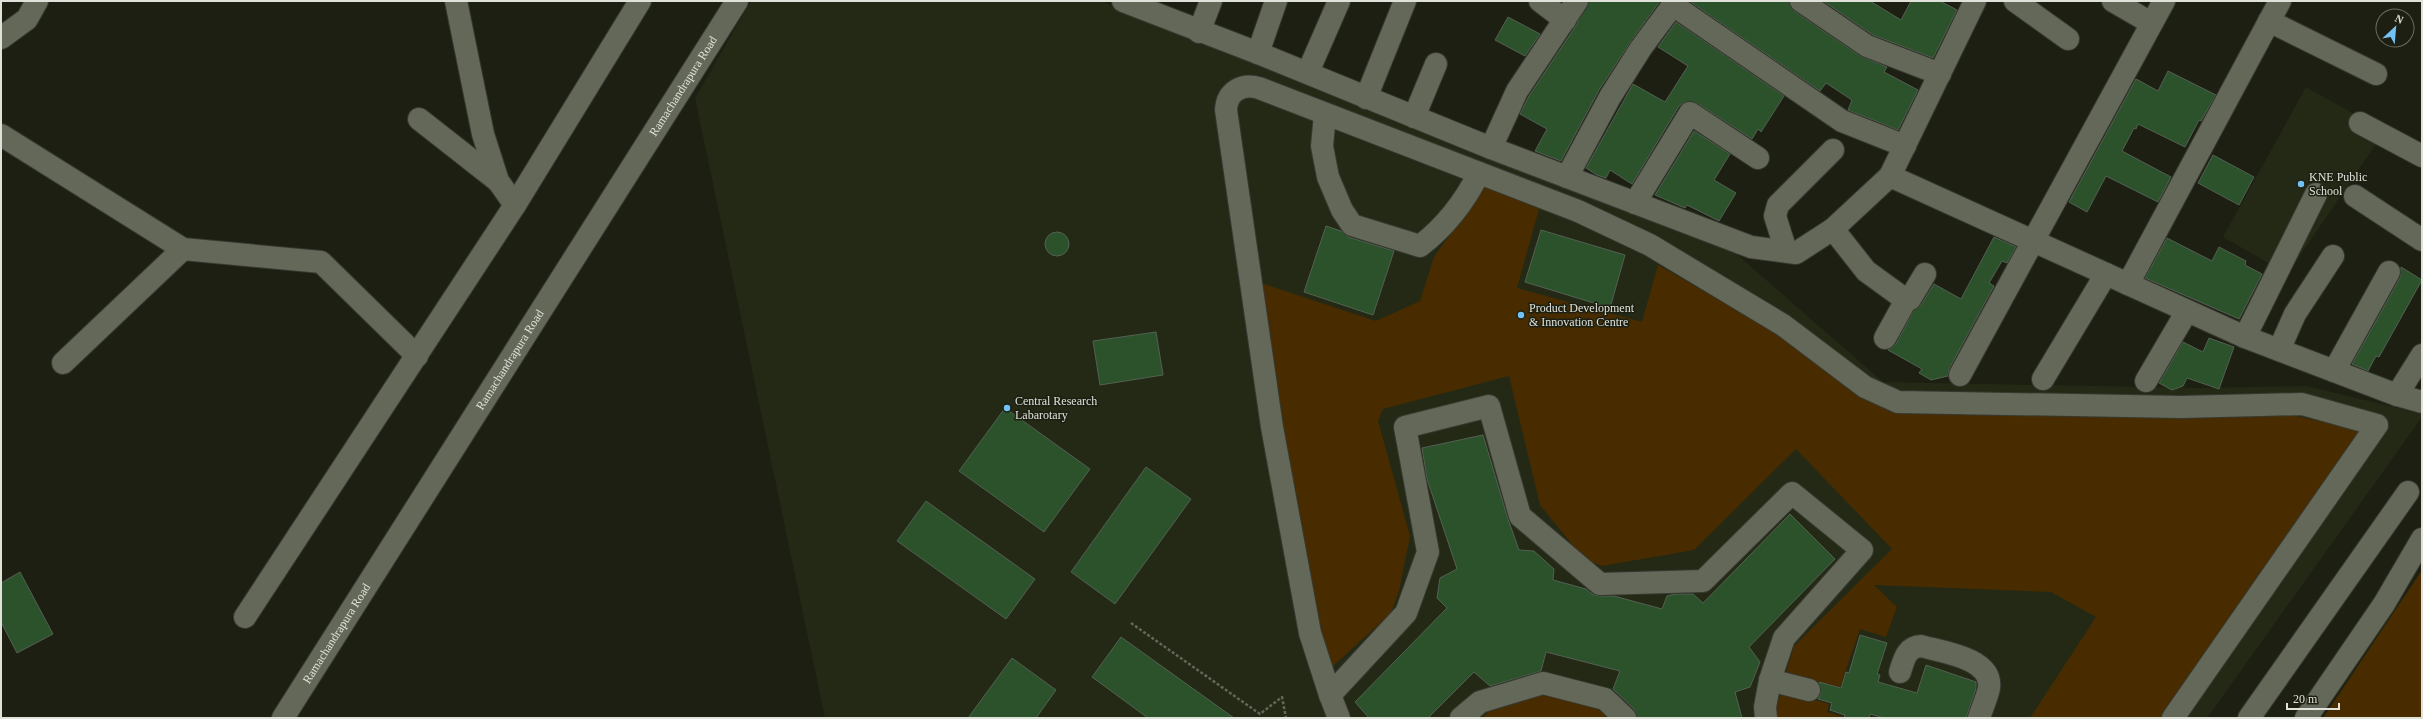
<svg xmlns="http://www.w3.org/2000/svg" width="2423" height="719" font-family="Georgia,serif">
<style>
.built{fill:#242915}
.green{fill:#482c00}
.building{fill:#2b522b;stroke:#546053}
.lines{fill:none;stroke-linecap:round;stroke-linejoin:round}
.minor-casing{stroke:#363931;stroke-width:24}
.path{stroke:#63665a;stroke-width:2.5;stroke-dasharray:3 2;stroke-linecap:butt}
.minor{stroke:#646858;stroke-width:22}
.poi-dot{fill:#71c1f5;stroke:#1c1f11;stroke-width:1.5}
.labels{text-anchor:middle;stroke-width:3;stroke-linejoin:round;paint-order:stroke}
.street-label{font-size:12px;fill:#dfe2d9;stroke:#1c1f11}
.poi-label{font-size:12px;fill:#dfe2d9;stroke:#1c1f11;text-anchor:start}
</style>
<rect width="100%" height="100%" fill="#1c1f11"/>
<g class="built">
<path d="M751,1H1100L1176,27L1731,249L1883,382L2198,388L2307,386L2422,414V417L2207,718H825L695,98Z"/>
<path d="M2306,87L2385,131L2280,285L2254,330L2237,323L2268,263L2223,237Z"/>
</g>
<g class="green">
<path d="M1484,187L1539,209L1517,288L1642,322L1658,265L1776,332L1859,397L1899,414L2292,415L2361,431L2165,718H2030L2096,617L2051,592L1874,585L1897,607L1886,637L1860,629L1840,687L1786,673L1794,646L1892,549L1796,449L1694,550L1602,566L1584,559L1540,505L1509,376L1383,409L1378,421L1410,536L1399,591L1391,613L1331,668L1316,634L1258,282L1376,321L1420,301L1434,257Z"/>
<path d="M2422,570V718H2323Z"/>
<path d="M1780,690L1829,704L1827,712L1841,716L1840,718H1775L1773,713Z"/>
<path d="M1536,693L1603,708L1613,718H1483L1495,704Z"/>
</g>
<g class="building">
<path d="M1589,1H1660L1631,41L1599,90L1561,161L1535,151L1547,129L1520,114L1529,96L1575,27Z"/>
<path d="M1689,1H1789L1794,11L1860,56L1887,67L1884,72L1918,90L1898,130L1848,110L1852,100L1826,83L1820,91Z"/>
<path d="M1823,1H1870L1901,20L1911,1H1940L1957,10L1933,58L1873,35Z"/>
<path d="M1508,17L1540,34L1525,56L1495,40Z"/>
<path d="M1676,22L1784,96L1761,132L1758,129L1752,139L1697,103L1685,102L1679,106L1632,184L1610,170L1606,178L1597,175L1586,168L1633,84L1665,102L1688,66L1658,47Z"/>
<path d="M2168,71L2216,95L2201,121L2199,120L2185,147L2138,124L2136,129L2134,128L2122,151L2171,177L2158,202L2106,176L2087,212L2069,202L2136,79L2158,91Z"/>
<path d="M1694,131L1730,154L1714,180L1736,193L1719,221L1687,205L1685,208L1655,195Z"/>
<path d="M2213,155L2254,177L2239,205L2198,183Z"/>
<path d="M1326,226L1341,231L1348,237L1394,251L1373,315L1304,292Z"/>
<path d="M1541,230L1625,255L1610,308L1525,282Z"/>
<circle cx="1057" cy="244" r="12"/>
<path d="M1994,237L2016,247L2007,263L2002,261L1989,283L1994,286L1949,369L1948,376L1931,380L1919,373L1922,369L1888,350L1896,344L1914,310L1921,305L1934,284L1961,299Z"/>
<path d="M2167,238L2212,261L2219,247L2246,261L2245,265L2262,274L2239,319L2145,278Z"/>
<path d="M2401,267L2422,280L2379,357L2376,356L2368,371L2352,364L2400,278Z"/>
<path d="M1156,332L1163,375L1100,385L1093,341Z"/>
<path d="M2209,338L2234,347L2219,389L2187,378L2183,386L2172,390L2159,383L2183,342L2203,352Z"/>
<path d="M1005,408L1090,469L1044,532L959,471Z"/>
<path d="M1483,435L1508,519L1519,550L1534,551L1554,569L1553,580L1586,589L1592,594L1600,596H1614L1662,609L1667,596L1675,594H1693L1703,603L1790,514L1835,559L1749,647L1760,662L1750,687L1735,692L1742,718H1637L1634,709L1613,689L1620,671L1546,652L1541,671L1490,686L1474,672L1428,718H1369L1355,702L1447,608L1437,598L1440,578L1457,569L1427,479L1422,448Z"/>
<path d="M1146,467L1191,499L1115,604L1071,572Z"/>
<path d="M926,501L1035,579L1006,619L897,541Z"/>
<path d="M20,572L53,634L17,653L1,622V583Z"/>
<path d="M1860,635L1887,643L1877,674L1880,675L1878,682L1917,693L1926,665L1976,682V689L1966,718H1884L1870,714L1869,718H1844L1845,715L1830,710L1832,703L1818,699L1821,693L1819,682L1841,688L1846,672L1849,673Z"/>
<path d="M1121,637L1234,718H1148L1092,677Z"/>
<path d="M1012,658L1056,690L1036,718H968Z"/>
</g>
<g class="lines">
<defs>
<g id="minor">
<path d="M456,1L483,134L498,181L515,205"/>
<path d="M1123,1L1258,53L1491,148L1751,247L1796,253L1833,229L1890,176L2245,337L2397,395L2422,402"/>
<path d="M1540,1L1565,20"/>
<path d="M1801,1L1867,46L1940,74"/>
<path d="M2015,1L2068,39"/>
<path d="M2113,1L2151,23"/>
<path d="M1673,5L1842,121L1905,146"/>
<path d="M2269,21L2376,74"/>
<path d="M1199,32L1211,1"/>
<path d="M1,38L27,19L37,1"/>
<path d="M1258,53L1276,1"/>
<path d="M1308,72L1339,1"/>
<path d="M1366,98L1405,1"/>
<path d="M1325,114L1322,146L1328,177L1342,210L1352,225L1420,246C1446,226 1464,203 1479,173"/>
<path d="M1414,117L1436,64"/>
<path d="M419,119L498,181"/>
<path d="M2360,123L2422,156"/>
<path d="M1,135L183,249L321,262L417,356"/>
<path d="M1491,148L1517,91L1577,1"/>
<path d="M1890,176L1975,1"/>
<path d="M1567,177L1610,97L1641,48L1676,1"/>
<path d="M2355,196L2422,240"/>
<path d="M1635,203L1690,113L1758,158"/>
<path d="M1833,229L1866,271L1906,300L1910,299L1925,274"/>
<path d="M1786,251L1775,216L1778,205L1833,150"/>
<path d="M2128,284L2280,1"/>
<path d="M2245,337L2316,194"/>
<path d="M1885,338L1906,300"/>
<path d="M2279,350L2295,314L2333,256"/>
<path d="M63,363L183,249"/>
<path d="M2334,371L2389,272"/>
<path d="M1960,375L2164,1"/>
<path d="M2043,379L2106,274"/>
<path d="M2146,381L2187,311"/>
<path d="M2397,395L2422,355"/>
<path d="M245,617L515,205L640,1"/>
<path d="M1900,672C1904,660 1906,647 1921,646C1942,652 1993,658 1989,688C1987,698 1982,708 1979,718"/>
<path d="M1770,680L1809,690"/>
<path d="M1330,695L1310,633L1272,427L1226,110C1227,92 1241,83 1259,88L1578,211L1650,245L1783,325L1865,387L1898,402L2181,407L2302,404L2377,425L2173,718"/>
<path id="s1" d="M283,718L737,1"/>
<path d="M1339,718L1330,695L1406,613L1428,552L1405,427L1489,406L1520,516L1600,584L1703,581L1792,493L1862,550L1784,638L1770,680L1765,707L1766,718"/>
<path d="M1461,718L1480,702L1543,683L1605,699L1625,718"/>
<path d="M2249,718L2408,492"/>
<path d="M2306,718L2384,604L2422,539"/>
</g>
</defs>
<use href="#minor" class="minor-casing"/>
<path class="path" d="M1131,623L1260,714L1282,697L1286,718"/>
<use href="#minor" class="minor"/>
</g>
<g class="poi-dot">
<circle cx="2301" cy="184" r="4"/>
<circle cx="1521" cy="315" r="4"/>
<circle cx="1007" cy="408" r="4"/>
</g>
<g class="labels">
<g class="street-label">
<text dy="4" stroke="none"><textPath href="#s1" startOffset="748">Ramachandrapura Road</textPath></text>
<text dy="4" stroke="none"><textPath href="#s1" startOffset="424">Ramachandrapura Road</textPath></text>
<text dy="4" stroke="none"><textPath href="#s1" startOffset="100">Ramachandrapura Road</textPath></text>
</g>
<g class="poi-label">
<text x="2309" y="181">KNE Public<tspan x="2309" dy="14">School</tspan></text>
<text x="1529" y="312">Product Development<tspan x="1529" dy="14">&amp; Innovation Centre</tspan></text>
<text x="1015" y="405">Central Research<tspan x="1015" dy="14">Labarotary</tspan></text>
</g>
</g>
<rect width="2423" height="719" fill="none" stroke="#dfe2d9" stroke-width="4"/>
<g transform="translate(2395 28) rotate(26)"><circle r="19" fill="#1c1f11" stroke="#6a6d61"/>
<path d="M0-3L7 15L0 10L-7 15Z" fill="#71c1f5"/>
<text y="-6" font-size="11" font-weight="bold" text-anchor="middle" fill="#dfe2d9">N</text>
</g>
<path d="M2287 703v6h52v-6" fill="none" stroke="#dfe2d9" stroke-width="2"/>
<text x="2293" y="703" font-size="12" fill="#dfe2d9" stroke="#1c1f11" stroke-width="3" paint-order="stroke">20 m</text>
</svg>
